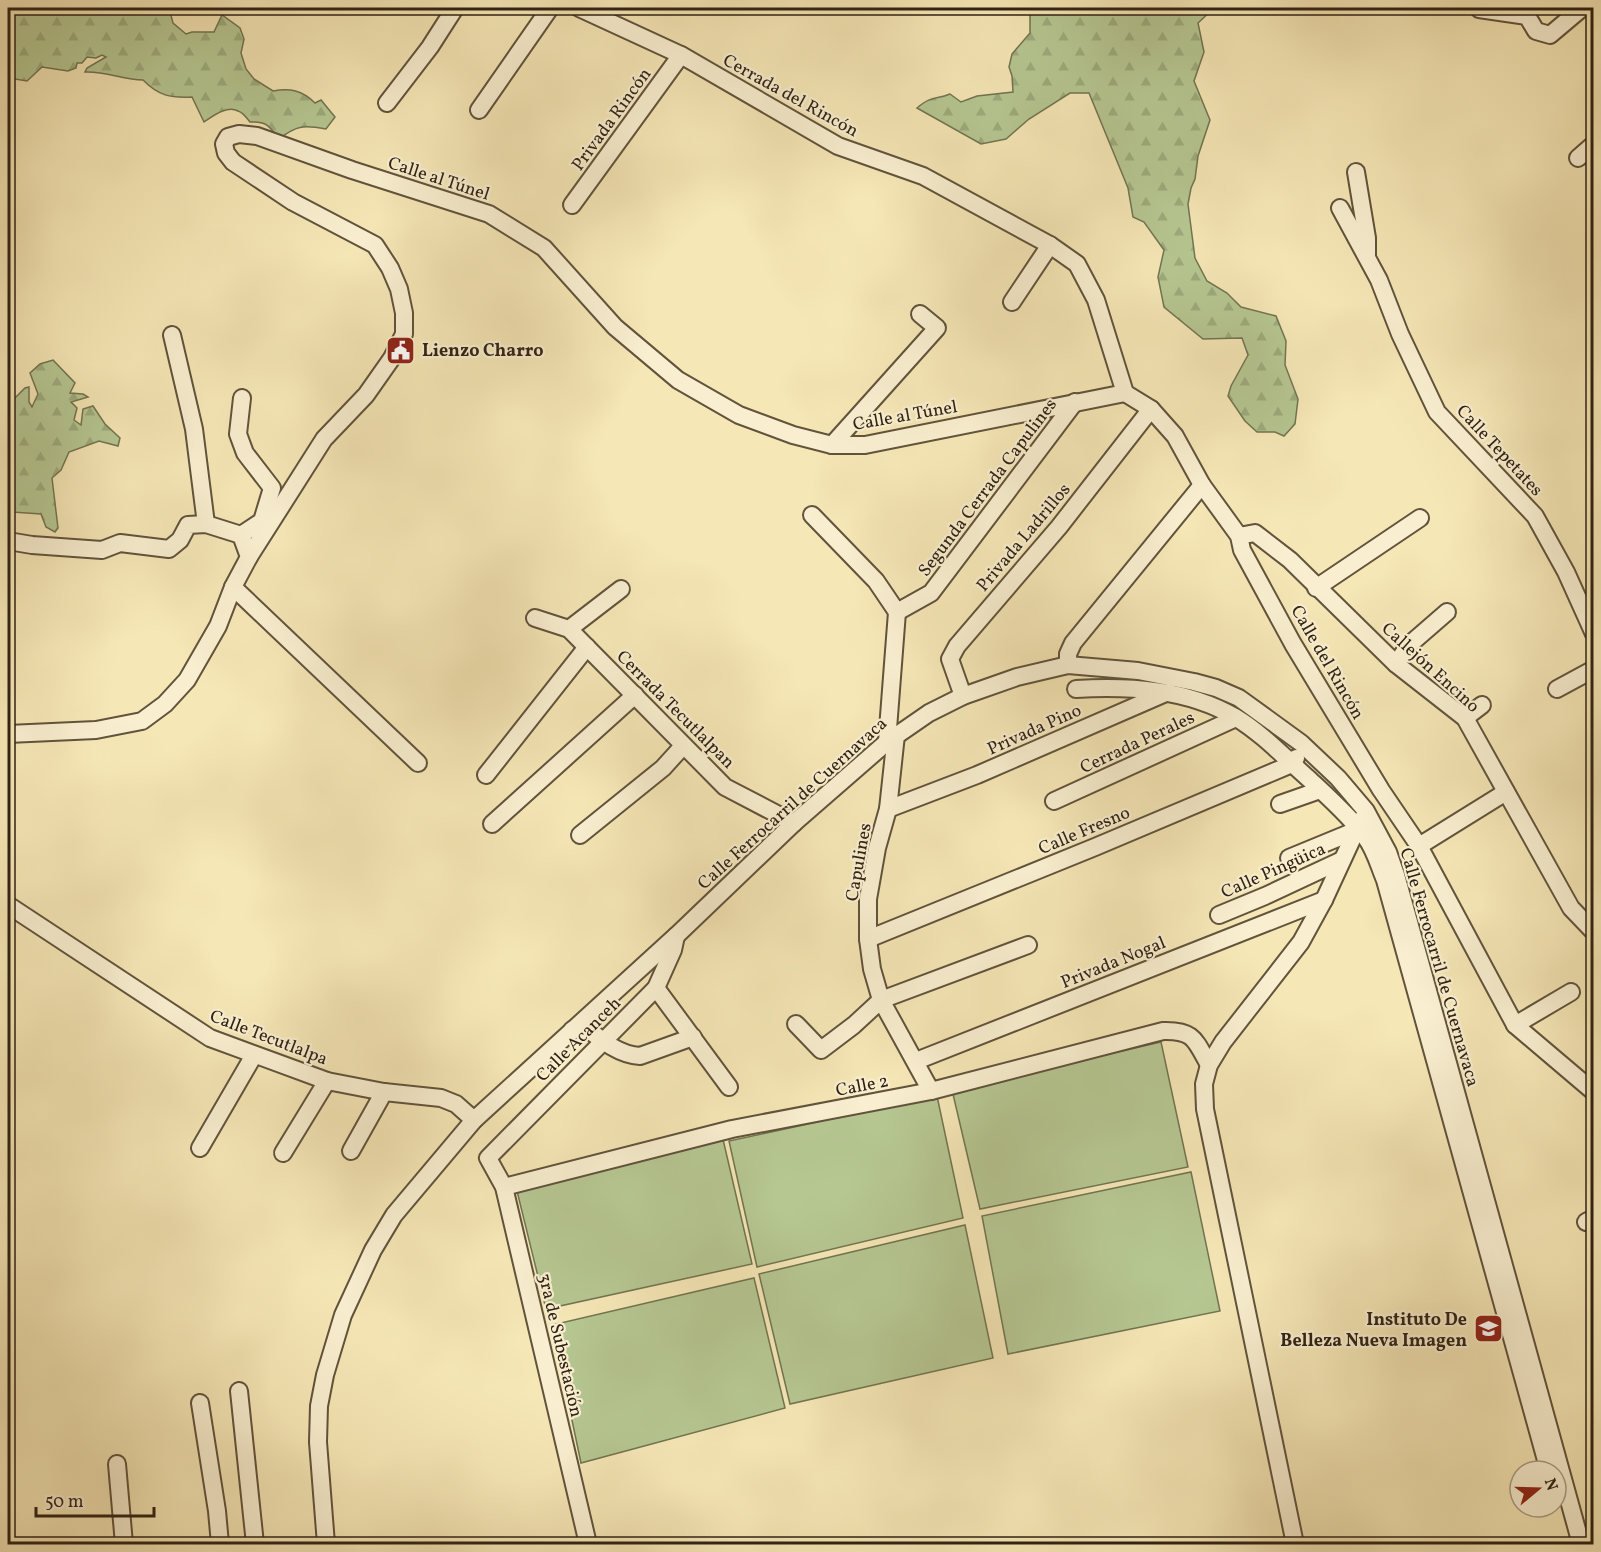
<svg xmlns="http://www.w3.org/2000/svg" width="1601" height="1552" font-family="Vollkorn,serif">
<style>
.green{fill:#b6c792;stroke:#727452;stroke-width:1.5}
.forest{fill:url(#forest-firs);stroke:#727452;stroke-width:1.5}
.lines{fill:none;stroke-linecap:round;stroke-linejoin:round}
.minor-casing{stroke:#61533c;stroke-width:20}
.minor{stroke:#f9efd0;stroke-width:16}
.labels{text-anchor:middle;stroke-width:4.5;stroke-linejoin:round;paint-order:stroke}
.street-label{font-size:18px;fill:#2f2213;stroke:#f9efd0}
.poi-label{font-size:18px;font-weight:bold;fill:#2f2213;stroke:#f9efd0;text-anchor:start}
</style>
<defs>
<pattern id="forest-firs" width="22" height="20" patternUnits="userSpaceOnUse" patternTransform="scale(1.5)"><rect width="22" height="20" fill="#b6c792"/><path d="M5 1l3.5 6h-7zM16 11l3.5 6h-7z" fill="#9dab7d"/></pattern>
</defs>
<rect width="100%" height="100%" fill="#f6e7b6"/>
<filter id="stains"><feTurbulence type="fractalNoise" baseFrequency=".00333" numOctaves="4"/><feColorMatrix values="0 0 0 0 .2 0 0 0 0 .09 0 0 0 0 .02 0 0 0 .5 -.17"/></filter>
<radialGradient id="worn" r=".72"><stop offset=".6" stop-color="#630" stop-opacity="0"/><stop offset="1" stop-color="#630" stop-opacity=".3"/></radialGradient>
<g class="green">
<path d="M1161,1042L1188,1167L980,1209L952,1090Z"/>
<path d="M937,1096L963,1218L757,1267L729,1141Z"/>
<path d="M722,1135L752,1264L546,1309L516,1187Z"/>
<path d="M1191,1172L1220,1311L1008,1354L982,1216Z"/>
<path d="M965,1225L993,1358L790,1404L759,1274Z"/>
<path d="M754,1278L785,1408L581,1463L552,1325Z"/>
</g>
<g class="forest">
<path d="M8,8H169L173,23L186,34L192,32H214L222,15L240,28L244,39L241,53L246,69L254,79L273,91C290,88 302,90 315,103L321,100L335,117L326,129C304,125 297,125 279,139C269,126 267,121 250,122C247,118 242,112 238,111C227,105 213,116 204,122L192,97C170,98 159,96 143,80C123,80 106,71 85,72L87,68L106,57L102,55L96,58L87,57L82,63H77L76,68L68,71L42,67L27,81L9,78L8,77Z"/>
<path d="M1030,8H1214L1198,23L1204,52L1194,81L1210,120L1198,156L1195,179L1191,188L1188,204L1195,258L1207,281L1227,293L1241,307L1276,316L1286,341L1285,365L1298,399L1295,424L1284,436L1275,432H1257L1245,421L1228,396L1231,386L1248,355L1242,338L1203,339L1164,307L1158,277L1164,250L1144,222L1133,217L1128,188L1089,93H1070L1029,119L1006,139L981,144L917,108C932,95 936,100 950,94L961,102L977,96L1013,92L1012,76L1009,67L1012,54L1030,33Z"/>
<path d="M53,360L75,383L70,393L83,394L88,397L71,402L77,408L74,420L81,425L83,409L93,406L105,424L120,438L118,446L99,441L69,452L61,470L52,478L58,528L55,532L46,527L41,514L12,512L8,520V397L14,399L25,388L29,387V402L32,407L38,394L30,373L40,364Z"/>
</g>
<g class="lines">
<defs>
<g id="minor">
<path d="M579,8L681,55L838,146L923,176L1050,245L1077,264L1096,300L1125,393L1151,409L1175,436L1202,485L1239,536L1242,550L1293,644L1381,790L1419,846L1515,1025L1594,1092"/>
<path d="M1479,9L1527,16L1536,31L1550,35L1582,8"/>
<path d="M387,103L430,47L455,8"/>
<path d="M479,110L550,8"/>
<path d="M1578,158L1594,144"/>
<path d="M1356,172L1367,238V254"/>
<path d="M572,205L681,55"/>
<path d="M1340,208L1379,280L1400,334L1437,412L1535,516L1566,572L1594,634"/>
<path d="M1012,302L1050,245"/>
<path d="M172,335L194,429L206,524"/>
<path d="M832,445L937,328L920,314"/>
<path d="M812,515L876,581L897,612L887,742"/>
<path d="M241,535L262,521L272,488L245,453L238,434L242,398"/>
<path d="M1239,536L1255,533L1290,560L1396,664L1465,718L1571,908L1594,932"/>
<path d="M8,541L32,545L102,550L120,543L169,549L180,540L188,525L206,524L241,535"/>
<path d="M249,557L324,439L366,395L392,358L404,334V313L399,289L390,268L375,245L293,202L233,162L226,153L224,144L228,137L239,134L257,136L352,170L489,214L544,248L615,327L678,380L739,415L793,435L832,445H865L1125,393"/>
<path d="M233,587L418,763"/>
<path d="M1316,588L1420,518"/>
<path d="M897,612L931,593L1075,402"/>
<path d="M535,618L569,629L725,787L794,823"/>
<path d="M569,629L621,589"/>
<path d="M1396,664L1409,645L1447,612"/>
<path d="M1068,665V654L1073,643L1202,485"/>
<path d="M1076,689C1130,686 1187,689 1235,717C1263,734 1285,758 1309,779C1326,795 1353,819 1366,838C1375,850 1379,866 1385,880L1549,1471"/>
<path d="M1557,689L1594,669"/>
<path d="M963,696L950,659L957,646L1059,527L1151,409"/>
<path d="M1465,718L1482,705"/>
<path d="M8,734L96,730L142,721L165,704L187,680L218,626L233,587L249,557L241,535"/>
<path d="M896,735L888,809L877,848L868,899V939L872,969L881,1000L931,1091"/>
<path d="M486,775L587,647"/>
<path d="M1054,801L1236,718"/>
<path d="M1280,804L1320,790"/>
<path d="M888,809L977,775L1168,692"/>
<path d="M492,824L635,695"/>
<path d="M580,835L663,768L683,746"/>
<path d="M1419,846L1506,792"/>
<path d="M1289,858L1357,830"/>
<path d="M8,905L210,1038L327,1081L384,1092L441,1098L456,1104L474,1120"/>
<path d="M1219,915L1265,896L1342,860"/>
<path d="M868,939L1095,847L1292,764L1296,758"/>
<path d="M656,988L729,1087"/>
<path d="M796,1024L821,1050L854,1025L881,1000L1028,945"/>
<path d="M1515,1025L1571,992"/>
<path d="M572,1030L588,1029C602,1041 620,1055 640,1056L693,1037"/>
<path d="M916,1061L1324,900"/>
<path d="M200,1148L254,1055"/>
<path d="M351,1151L384,1092"/>
<path d="M283,1153L327,1081"/>
<path d="M504,1187L732,1129L931,1091L1163,1031C1194,1030 1195,1040 1209,1065"/>
<path d="M1586,1222L1594,1218"/>
<path d="M239,1391L255,1544"/>
<path d="M200,1403L217,1511L220,1544"/>
<path d="M117,1464L124,1544"/>
<path d="M326,1544L318,1442L319,1406L325,1375L343,1315L373,1250L394,1215L474,1120L677,935L794,823L887,742L929,713L963,696L1017,677L1068,665L1138,671L1194,682L1216,688L1239,698L1301,743L1338,778L1366,811L1388,852L1396,875L1581,1544"/>
<path d="M588,1544L504,1187L488,1158L656,988L673,950L676,936"/>
<path d="M1295,1544L1205,1109L1204,1084L1209,1065L1223,1042L1301,942L1324,900L1361,820"/>
</g>
</defs>
<use href="#minor" class="minor-casing"/>
<use href="#minor" class="minor"/>
</g>
<defs>
<symbol id="civic-square" viewBox="-11 -11 22 22"><rect x="-9" y="-9" width="18" height="18" rx="4" fill="#8f2418" stroke="#f9efd0"/><path d="M-.6-6.5H3V-4.5H.6V-3L4-1V1h2V6H-6V1h2V-1L-.6-3ZM-1.2 2.5V6h2.4V2.5Z" fill="#fff"/></symbol>
<symbol id="university-square" viewBox="-11 -11 22 22"><rect x="-9" y="-9" width="18" height="18" rx="4" fill="#8f2418" stroke="#f9efd0"/><path d="M0-5L7-2L0 1L-7-2ZM-4 1L0 2.5L4 1V4Q0 6-4 4Z" fill="#fff"/></symbol>
</defs>
<g fill-rule="evenodd">
<use href="#civic-square" x="384" y="334" width="33" height="33"/>
<use href="#university-square" x="1472" y="1312" width="33" height="33"/>
</g>
<g class="labels">
<g class="street-label">
<text transform="translate(791 95) rotate(29)" y="6">Cerrada del Rincón</text>
<text transform="translate(611 119) rotate(-54)" y="6">Privada Rincón</text>
<text transform="translate(439 178) rotate(18)" y="6">Calle al Túnel</text>
<text transform="translate(905 415) rotate(-10)" y="6">Calle al Túnel</text>
<text transform="translate(1500 450) rotate(47)" y="6">Calle Tepetates</text>
<text transform="translate(987 487) rotate(-53)" y="6">Segunda Cerrada Capulines</text>
<text transform="translate(1023 537) rotate(-50)" y="6">Privada Ladrillos</text>
<text transform="translate(1328 662) rotate(60)" y="6">Calle del Rincón</text>
<text transform="translate(1431 667) rotate(42)" y="6">Callejón Encino</text>
<text transform="translate(676 709) rotate(45)" y="6">Cerrada Tecutlalpan</text>
<text transform="translate(1034 729) rotate(-24)" y="6">Privada Pino</text>
<text transform="translate(1137 742) rotate(-25)" y="6">Cerrada Perales</text>
<text transform="translate(792 803) rotate(-42)" y="6">Calle Ferrocarril de Cuernavaca</text>
<text transform="translate(1084 830) rotate(-23)" y="6">Calle Fresno</text>
<text transform="translate(858 862) rotate(-80)" y="6">Capulines</text>
<text transform="translate(1273 870) rotate(-24)" y="6">Calle Pingüica</text>
<text transform="translate(1113 962) rotate(-22)" y="6">Privada Nogal</text>
<text transform="translate(1440 967) rotate(74)" y="6">Calle Ferrocarril de Cuernavaca</text>
<text transform="translate(269 1037) rotate(21)" y="6">Calle Tecutlalpa</text>
<text transform="translate(578 1039) rotate(-45)" y="6">Calle Acanceh</text>
<text transform="translate(862 1085) rotate(-11)" y="6">Calle 2</text>
<text transform="translate(561 1345) rotate(77)" y="6">3ra de Subestación</text>
</g>
<g class="poi-label">
<text x="422" y="356">Lienzo Charro</text>
<text x="1467" y="1325" text-anchor="end">Instituto De<tspan x="1467" dy="21">Belleza Nueva Imagen</tspan></text>
</g>
</g>
<rect width="1601" height="1552" fill="none" stroke="#f6e7b6" stroke-width="30"/>
<rect x="9" y="9" width="1583" height="1534" fill="none" stroke="#2f2213" stroke-width="3"/>
<rect x="15" y="15" width="1571" height="1522" fill="none" stroke="#2f2213" stroke-width="1.5"/>
<g transform="translate(1538 1489) rotate(71)"><circle r="28" fill="#f9efd0" stroke="#a89d84" stroke-width="1.5"/>
<path d="M0-4.5L10 22L0 15L-10 22Z" fill="#8f2418"/>
<text y="-9" font-size="16" font-weight="bold" text-anchor="middle" fill="#2f2213">N</text>
</g>
<path d="M36 1507v9h118v-9" fill="none" stroke="#2f2213" stroke-width="3"/>
<text x="45" y="1507" font-size="18" fill="#2f2213" stroke="#f9efd0" stroke-width="4.5" paint-order="stroke">50 m</text>
<rect width="100%" height="100%" filter="url(#stains)"/>
<rect width="100%" height="100%" fill="url(#worn)"/>
</svg>
